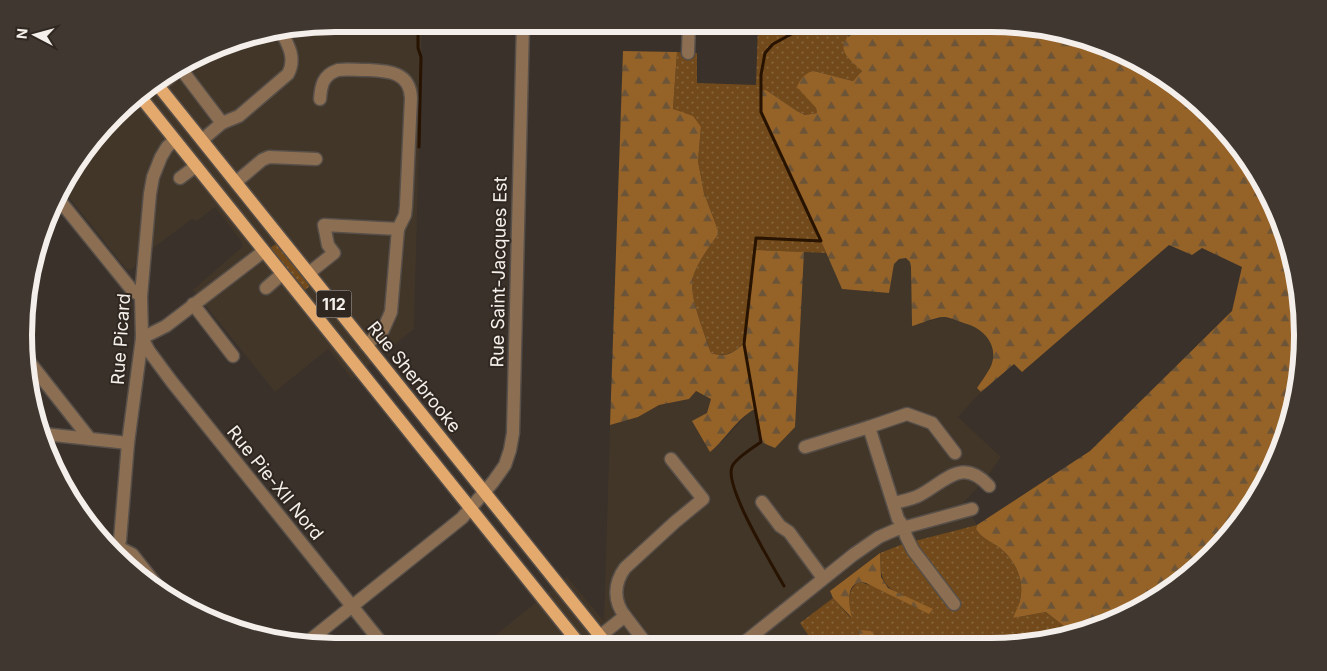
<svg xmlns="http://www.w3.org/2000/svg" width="1327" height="671" font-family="Inter,sans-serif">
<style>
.built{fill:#423629}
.grass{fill:url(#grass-dots)}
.forest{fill:url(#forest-firs)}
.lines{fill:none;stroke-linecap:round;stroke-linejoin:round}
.stream{stroke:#271300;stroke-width:3}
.minor-casing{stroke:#574f49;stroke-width:15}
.major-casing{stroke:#574f49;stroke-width:15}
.minor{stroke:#8c6f52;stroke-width:12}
.major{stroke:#e4a96c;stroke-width:12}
.labels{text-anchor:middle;stroke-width:4;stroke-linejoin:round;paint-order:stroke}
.shield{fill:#2f2720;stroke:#b9b3ad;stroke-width:1}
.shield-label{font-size:16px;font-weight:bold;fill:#f4efea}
.street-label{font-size:18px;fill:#f4efea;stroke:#2f2720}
.rim{fill:none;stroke:#f4efea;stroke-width:6}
</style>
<defs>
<pattern id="grass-dots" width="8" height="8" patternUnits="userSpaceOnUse" patternTransform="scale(1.25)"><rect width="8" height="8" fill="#71491a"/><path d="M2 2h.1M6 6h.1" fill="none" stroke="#86643b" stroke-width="1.8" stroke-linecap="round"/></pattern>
<pattern id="forest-firs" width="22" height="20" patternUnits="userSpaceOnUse" patternTransform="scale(1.25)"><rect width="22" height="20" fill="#956227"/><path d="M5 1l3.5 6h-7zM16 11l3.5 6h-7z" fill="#6b5438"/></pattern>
</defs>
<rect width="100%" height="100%" fill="#39312a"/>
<g class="built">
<path d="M336,24H422L414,329L352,379L328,349L275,392L193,290L242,247L241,241L215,207L197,221L192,219L136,261L135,267L130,270L126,269L64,191L76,163L145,88L235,40Z"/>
<path d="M804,252L826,253L842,289L889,293L894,264L899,259L906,258L910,262L911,267L912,326L944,317L976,327L986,334L990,340L993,349V361L990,368L977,388L981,392L958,417L1001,457L984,481L964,502L977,525L903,544L880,553L830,591L833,598L801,623L815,645L482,646L567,577L604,621L610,425L638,417L659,405L689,399L695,391L711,399L707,413L721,443L748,413L756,409L761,442L775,448L794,427Z"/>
</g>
<g class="grass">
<path d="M758,24H878L849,35L845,52L862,71L853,81L814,71L798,87L816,108L817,113L805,115L797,111L766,90L826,253L755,250L744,344C732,352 727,358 711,353C705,333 688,297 693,277C698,261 710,246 719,233L704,193L698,161L701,127L673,109L677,52L697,53V83L756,85Z"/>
<path d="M276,244L310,286L305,290L270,248Z"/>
<path d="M977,525L976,529C981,538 992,542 1000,548C1015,560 1025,580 1020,600C1019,606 1016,612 1013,618L1046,612L1074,634L1032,645H934L928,638L878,639L859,631L860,645H815L800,623L833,598L851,618C849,605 846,589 859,582L896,592C879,583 881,570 880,553L903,544Z"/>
</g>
<g class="forest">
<path d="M878,24H1012L1129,56L1226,130L1287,235L1303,356L1271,473L1239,526L1181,583L1111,624L1074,634L1046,612L1013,618C1015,612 1019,606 1020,600C1025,580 1015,560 1000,548C992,542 981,538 976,529L977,525L1090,451L1232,311L1242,267L1202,248L1192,255L1169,245L1022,372L1014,364L981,392L977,388C981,382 986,375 990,368C1000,348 986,330 967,324C960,322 952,318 945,317C937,316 920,324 912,326L911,267L910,262L906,258L899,259L894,264L889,293L842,289L821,241L761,112V91L766,90L797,111L805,115L817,113L816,108L797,87C800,79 806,72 814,71L853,81L862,71C857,66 848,59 845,53C836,34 867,29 878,24Z"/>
<path d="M623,51L677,52L673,109L693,116L701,127L698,161L704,193L719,233C710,246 698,261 693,277C688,295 705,334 711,353C727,358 732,353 744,344L755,250L804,252L795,427L775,448L761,442L755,409C737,418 726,439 710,452L692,421L707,413L711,399L696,391L689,399L659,405L638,417L610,425Z"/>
<path d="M880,553L881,577L888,588L933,609L929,614L866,583C844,579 849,605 852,618L833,598L830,591Z"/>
<path d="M859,630L871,631L878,639L928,638L934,645H860Z"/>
</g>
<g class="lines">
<g class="stream">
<path d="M418,24V48L421,57L419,147"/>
<path d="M784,586C773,566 724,487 732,467C734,459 754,447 761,442L744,344L756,238L821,241L761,112V75L765,53L773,44L810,24"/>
</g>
<defs>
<g id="minor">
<path d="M688,53L689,24"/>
<path d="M181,69L222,123L202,140"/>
<path d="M159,86L176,72"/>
<path d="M320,99C321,85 323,75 338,70C347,69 357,70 366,70C387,71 410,71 411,98L406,206L405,215L398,229"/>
<path d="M222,123L239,116L288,74C296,59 289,46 282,33"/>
<path d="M180,178L196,166"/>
<path d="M236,182L262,160L269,157L316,159"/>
<path d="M60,201L132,290L141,296"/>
<path d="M309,273L334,253L328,245L324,225L398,229L391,312L383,330L366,345"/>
<path d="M266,288L282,274"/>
<path d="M193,304L233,356"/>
<path d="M142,338L149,351L172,382L384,646"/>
<path d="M142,338L166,326L264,251"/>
<path d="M27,359L90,439"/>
<path d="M869,427L907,414L932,423L955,453"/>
<path d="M44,434L128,443"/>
<path d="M805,447L869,427L898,519L904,527L906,536L913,550L954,604"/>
<path d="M762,502L780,526L789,532L823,578"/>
<path d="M894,503C902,501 913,499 920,495C946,481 962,457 989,486"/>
<path d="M118,547L132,554L158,587"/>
<path d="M113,553L118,547L120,540L128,443L142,338L141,296L150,194L153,177L161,157L167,147L175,140"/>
<path d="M625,616C613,601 614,583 625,568L675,522L703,499L671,459"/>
<path d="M600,636L625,616L648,646"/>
<path d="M305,644L462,518L493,482L505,465L510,450L513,433L523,24"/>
<path d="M741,645L853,555L879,537L895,530L972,509"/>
</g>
<g id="major">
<path d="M156,83L608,646"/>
<path d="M139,95L581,646"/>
</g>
</defs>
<use href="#minor" class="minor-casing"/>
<use href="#major" class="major-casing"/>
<use href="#minor" class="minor"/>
<use href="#major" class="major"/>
</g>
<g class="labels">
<rect class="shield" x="316.5" y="290.5" width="35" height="27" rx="4"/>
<g class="shield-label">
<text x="334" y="310">112</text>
</g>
<g class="street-label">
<text transform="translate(499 272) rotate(-89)" y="6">Rue Saint-Jacques Est</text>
<text transform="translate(121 339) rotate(-86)" y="6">Rue Picard</text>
<text transform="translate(414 377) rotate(51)" y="6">Rue Sherbrooke</text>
<text transform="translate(275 483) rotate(51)" y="6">Rue Pie-XII Nord</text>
</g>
</g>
<path d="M0 0H1327V671H0ZM335 32H991A303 303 0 0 1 1294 335V335A303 303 0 0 1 991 638H335A303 303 0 0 1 32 335V335A303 303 0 0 1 335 32Z" fill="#3f3730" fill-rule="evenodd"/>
<path class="rim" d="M335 32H991A303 303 0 0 1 1294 335V335A303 303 0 0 1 991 638H335A303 303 0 0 1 32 335V335A303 303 0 0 1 335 32Z"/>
<g transform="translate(35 35) rotate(276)" stroke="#2f2720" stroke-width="4" paint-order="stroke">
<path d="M0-4L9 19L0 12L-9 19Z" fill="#f4efea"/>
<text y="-8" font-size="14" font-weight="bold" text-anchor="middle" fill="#f4efea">N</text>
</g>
</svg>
